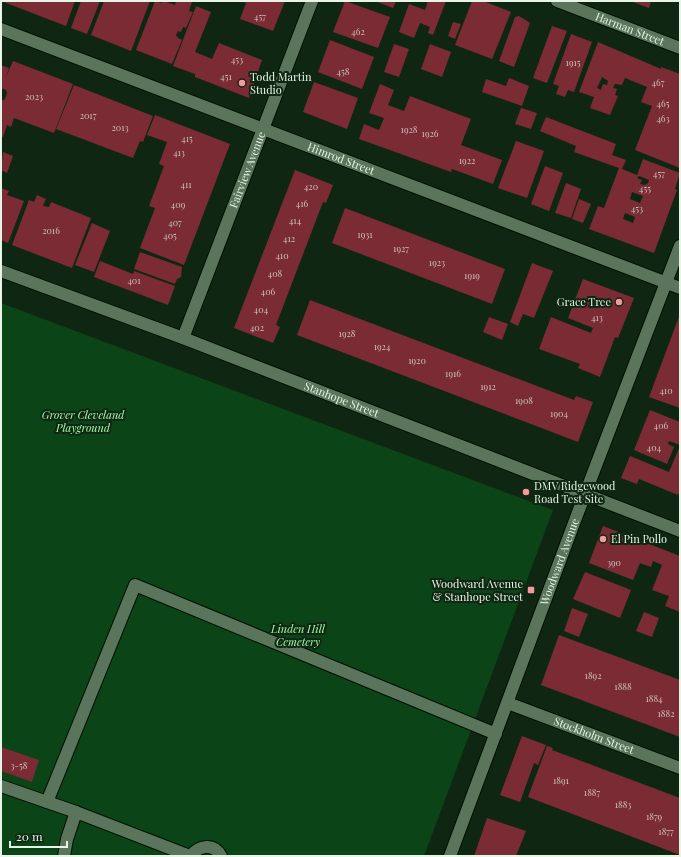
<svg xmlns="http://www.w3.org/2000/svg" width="681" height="857" font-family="'Playfair Display',serif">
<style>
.green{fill:#0b4417}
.building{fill:#7a2b34;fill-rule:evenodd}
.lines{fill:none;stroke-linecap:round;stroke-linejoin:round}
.minor-casing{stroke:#001001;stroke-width:14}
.minor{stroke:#5a755c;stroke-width:12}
.poi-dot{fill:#f49a9f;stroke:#0f2712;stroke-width:1.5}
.labels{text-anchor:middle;stroke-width:4;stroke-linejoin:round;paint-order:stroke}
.number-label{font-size:9px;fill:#cbc2ba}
.street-label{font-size:11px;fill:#e6f5e6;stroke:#0f2712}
.poi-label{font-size:11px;fill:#e6f5e6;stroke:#0f2712;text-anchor:start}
.park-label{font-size:11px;font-style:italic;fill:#a2fcaa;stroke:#0f2712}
</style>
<rect width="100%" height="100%" fill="#0f2712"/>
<path class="green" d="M1,303L553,510L424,856H1Z"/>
<g class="building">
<path d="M1,1H75L66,26Z"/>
<path d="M81,1H100L87,34L71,28Z"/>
<path d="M104,1H150L131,51L91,35Z"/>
<path d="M155,1L162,3L164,1L175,5L176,1L192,2L189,11L193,12L186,28L183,27L181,32L178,31L176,35L178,38L182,40L172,64L136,50Z"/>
<path d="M241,1H285L273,31L240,19L246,3Z"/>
<path d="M345,1L390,17L378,48L333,32Z"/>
<path d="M375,1H396L393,8Z"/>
<path d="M428,1H446L433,35L428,33L430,27L420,23L414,38L399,32L409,4L425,10Z"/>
<path d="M472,1H483L511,12L492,59L455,45Z"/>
<path d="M630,1H651L649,8Z"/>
<path d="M196,6L211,12L195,52L212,59L219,43L262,60L249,98L195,77V74L173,66Z"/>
<path d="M519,16L530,23L514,67L499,61L515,17Z"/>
<path d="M453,22L461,24L455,39L448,36Z"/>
<path d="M552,26L567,31L547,83L533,78Z"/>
<path d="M571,34L592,42L574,92L568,90L565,97L556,94L559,86L553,84Z"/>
<path d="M330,40L374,57L362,89L318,72Z"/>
<path d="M598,42L661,69V67L680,74V168L635,150L652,106L641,102L647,87L625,78L622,85L615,84L613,88L617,89L615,95L618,96L610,115L590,108L594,97L579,92ZM602,77L608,81L607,85L603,84L601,90L597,88Z"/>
<path d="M394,44L409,49L399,77L384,72Z"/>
<path d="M430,44L451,52L442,77L421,69Z"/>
<path d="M13,61L73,84L54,133L14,118L11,127L7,125L3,137L1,136V101L5,99L7,93L6,90L1,88V65L9,68L6,77Z"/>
<path d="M509,78L529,86L522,106L482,92L486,79L506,86Z"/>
<path d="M314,82L358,98L347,129L303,112Z"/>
<path d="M380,84L394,90L388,105L404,111L410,96L471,119L461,145L502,160L493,184L452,169L451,172L359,139L364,124L379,130L384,118L369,113Z"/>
<path d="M74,85L153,116L143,142L140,141L133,158L56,129Z"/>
<path d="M521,108L537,113L531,129L515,124Z"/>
<path d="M155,115L230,144L184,265L140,248L155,208L149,206L164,166L159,164L167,142L147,135Z"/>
<path d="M546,117L616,144L612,155L626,160L622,169L637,175L643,159L680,173L675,189L677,190L654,253L589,229L598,206L604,208L619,168L574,152L576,146L540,131ZM639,176L649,180L648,183L645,185L640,184L642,180L637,178ZM632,192L643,196L640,203L630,199ZM625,213L635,217L633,223L623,219Z"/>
<path d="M516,141L544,151L527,198L498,188Z"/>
<path d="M3,152L13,156L7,173L1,170Z"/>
<path d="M545,166L563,173L549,211L531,204Z"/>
<path d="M295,170L333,185L326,203L323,202L276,325L280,327L273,343L234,328Z"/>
<path d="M566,183L581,189L571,218L555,213Z"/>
<path d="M1,188L9,191L7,195L24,201L8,243L1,240Z"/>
<path d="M37,195L46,199L43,206L49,207L51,202L91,218L72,268L12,245L29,200L34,202Z"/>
<path d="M579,199L591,204L583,223L572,219Z"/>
<path d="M345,208L505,269L492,304L332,243Z"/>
<path d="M92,223L110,231L94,272L75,265Z"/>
<path d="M140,252L182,267L181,277L177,279L175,284L134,269Z"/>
<path d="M100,261L133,274L134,271L175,286L168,305L94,277Z"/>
<path d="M532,263L553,271L534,318L523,314L518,326L510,322Z"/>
<path d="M583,279L634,298L618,338L615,337L600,377L578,368L580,364L539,349L551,317L591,333L593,328L568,318Z"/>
<path d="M310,300L574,400L576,396L593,402L578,442L297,335Z"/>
<path d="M680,314V408L649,397Z"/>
<path d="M489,317L508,324L502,340L483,332Z"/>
<path d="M650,410L680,422V445L669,441L668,444L674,447L667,464L634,450Z"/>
<path d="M680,446V491L678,495L639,479L637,484L621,478L630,456L669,472Z"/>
<path d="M603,526L680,556V612L665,606L669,596L652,590L662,565L653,561L651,567L640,563L633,580L589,563Z"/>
<path d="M585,572L631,590L620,618L573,599Z"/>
<path d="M572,608L588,614L579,637L564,631Z"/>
<path d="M644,612L659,618L652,637L636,631Z"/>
<path d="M559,635L680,680V737L541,685Z"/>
<path d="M522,736L546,745L538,765L534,763L520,802L500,795Z"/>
<path d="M547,746L553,748L552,750L680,798V855L528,797Z"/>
<path d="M1,747L39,760L32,782L1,771Z"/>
<path d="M487,818L526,831L516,856H474Z"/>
</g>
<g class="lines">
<defs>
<g id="minor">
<path id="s1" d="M557,1L680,48"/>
<path id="s2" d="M1,29L680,288"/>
<path id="s3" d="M1,271L183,338L680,531"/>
<path id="s4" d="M183,338L312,1"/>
<path id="s5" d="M508,703L680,768"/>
<path d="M1,786L76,812L190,856"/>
<path d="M47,802L135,585L496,734"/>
<path d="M64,856L67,839L76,812"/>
<path d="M191,856C199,845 214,843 221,856"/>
<path id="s6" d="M450,856L577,515L680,246"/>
</g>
</defs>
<use href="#minor" class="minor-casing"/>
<use href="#minor" class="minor"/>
</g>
<g class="poi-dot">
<circle cx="242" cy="83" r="4"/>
<circle cx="619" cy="302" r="4"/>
<circle cx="526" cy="492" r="4"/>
<circle cx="603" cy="539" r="4"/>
<rect x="527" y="586" width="8" height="8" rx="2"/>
</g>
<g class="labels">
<g class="number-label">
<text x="260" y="20">457</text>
<text x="358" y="35">462</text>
<text x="237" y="63">453</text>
<text x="573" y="66">1915</text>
<text x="343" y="75">458</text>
<text x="226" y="80">451</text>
<text x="658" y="86">467</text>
<text x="34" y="100">2023</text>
<text x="663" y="107">465</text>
<text x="88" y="119">2017</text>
<text x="663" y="122">463</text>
<text x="120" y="131">2013</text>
<text x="409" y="133">1928</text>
<text x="430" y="137">1926</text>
<text x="187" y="142">415</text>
<text x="179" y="156">413</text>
<text x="467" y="164">1922</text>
<text x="659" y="177">457</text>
<text x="186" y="188">411</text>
<text x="311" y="190">420</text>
<text x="645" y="192">455</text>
<text x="302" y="207">416</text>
<text x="178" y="208">409</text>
<text x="637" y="212">453</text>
<text x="295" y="224">414</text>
<text x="175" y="226">407</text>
<text x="51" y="234">2016</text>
<text x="365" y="238">1931</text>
<text x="170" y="239">405</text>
<text x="289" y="242">412</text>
<text x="401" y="252">1927</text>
<text x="282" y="259">410</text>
<text x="437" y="266">1923</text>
<text x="275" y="277">408</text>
<text x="472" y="279">1919</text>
<text x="134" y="284">401</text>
<text x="268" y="295">406</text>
<text x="261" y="313">404</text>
<text x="597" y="321">413</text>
<text x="257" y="331">402</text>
<text x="347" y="337">1928</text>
<text x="382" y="350">1924</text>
<text x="417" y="364">1920</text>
<text x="453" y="377">1916</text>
<text x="488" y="390">1912</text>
<text x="666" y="394">410</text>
<text x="524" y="404">1908</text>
<text x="559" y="417">1904</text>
<text x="661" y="429">406</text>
<text x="654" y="451">404</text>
<text x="614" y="566">390</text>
<text x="593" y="679">1892</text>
<text x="623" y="690">1888</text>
<text x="654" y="702">1884</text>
<text x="666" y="717">1882</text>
<text x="19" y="769">3-58</text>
<text x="561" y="784">1891</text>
<text x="592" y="796">1887</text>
<text x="623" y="808">1883</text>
<text x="654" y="820">1879</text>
<text x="666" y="835">1877</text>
</g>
<g class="street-label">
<text dy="4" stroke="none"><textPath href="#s1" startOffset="78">Harman Street</textPath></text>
<text dy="4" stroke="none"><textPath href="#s2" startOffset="364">Himrod Street</textPath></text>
<text dy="4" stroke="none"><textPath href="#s4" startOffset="180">Fairview Avenue</textPath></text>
<text dy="4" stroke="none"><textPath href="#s3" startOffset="364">Stanhope Street</textPath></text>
<text dy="4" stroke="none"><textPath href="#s6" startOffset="314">Woodward Avenue</textPath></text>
<text dy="4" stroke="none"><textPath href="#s5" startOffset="92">Stockholm Street</textPath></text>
</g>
<g class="poi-label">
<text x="250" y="81">Todd Martin<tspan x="250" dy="13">Studio</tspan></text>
<text x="611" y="306" text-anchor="end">Grace Tree</text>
<text x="534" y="490">DMV Ridgewood<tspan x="534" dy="13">Road Test Site</tspan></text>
<text x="611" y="543">El Pin Pollo</text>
<text x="523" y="588" text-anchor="end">Woodward Avenue<tspan x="523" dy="13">&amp; Stanhope Street</tspan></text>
</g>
<g class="park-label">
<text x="83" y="419">Grover Cleveland<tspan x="83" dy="13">Playground</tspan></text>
<text x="298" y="633">Linden Hill<tspan x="298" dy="13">Cemetery</tspan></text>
</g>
</g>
<rect width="681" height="857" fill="none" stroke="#e6f5e6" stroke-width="4"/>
<path d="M10 841v6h57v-6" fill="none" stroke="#e6f5e6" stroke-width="2"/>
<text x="16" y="841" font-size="12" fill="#e6f5e6" stroke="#0f2712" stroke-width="3" paint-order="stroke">20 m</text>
</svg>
